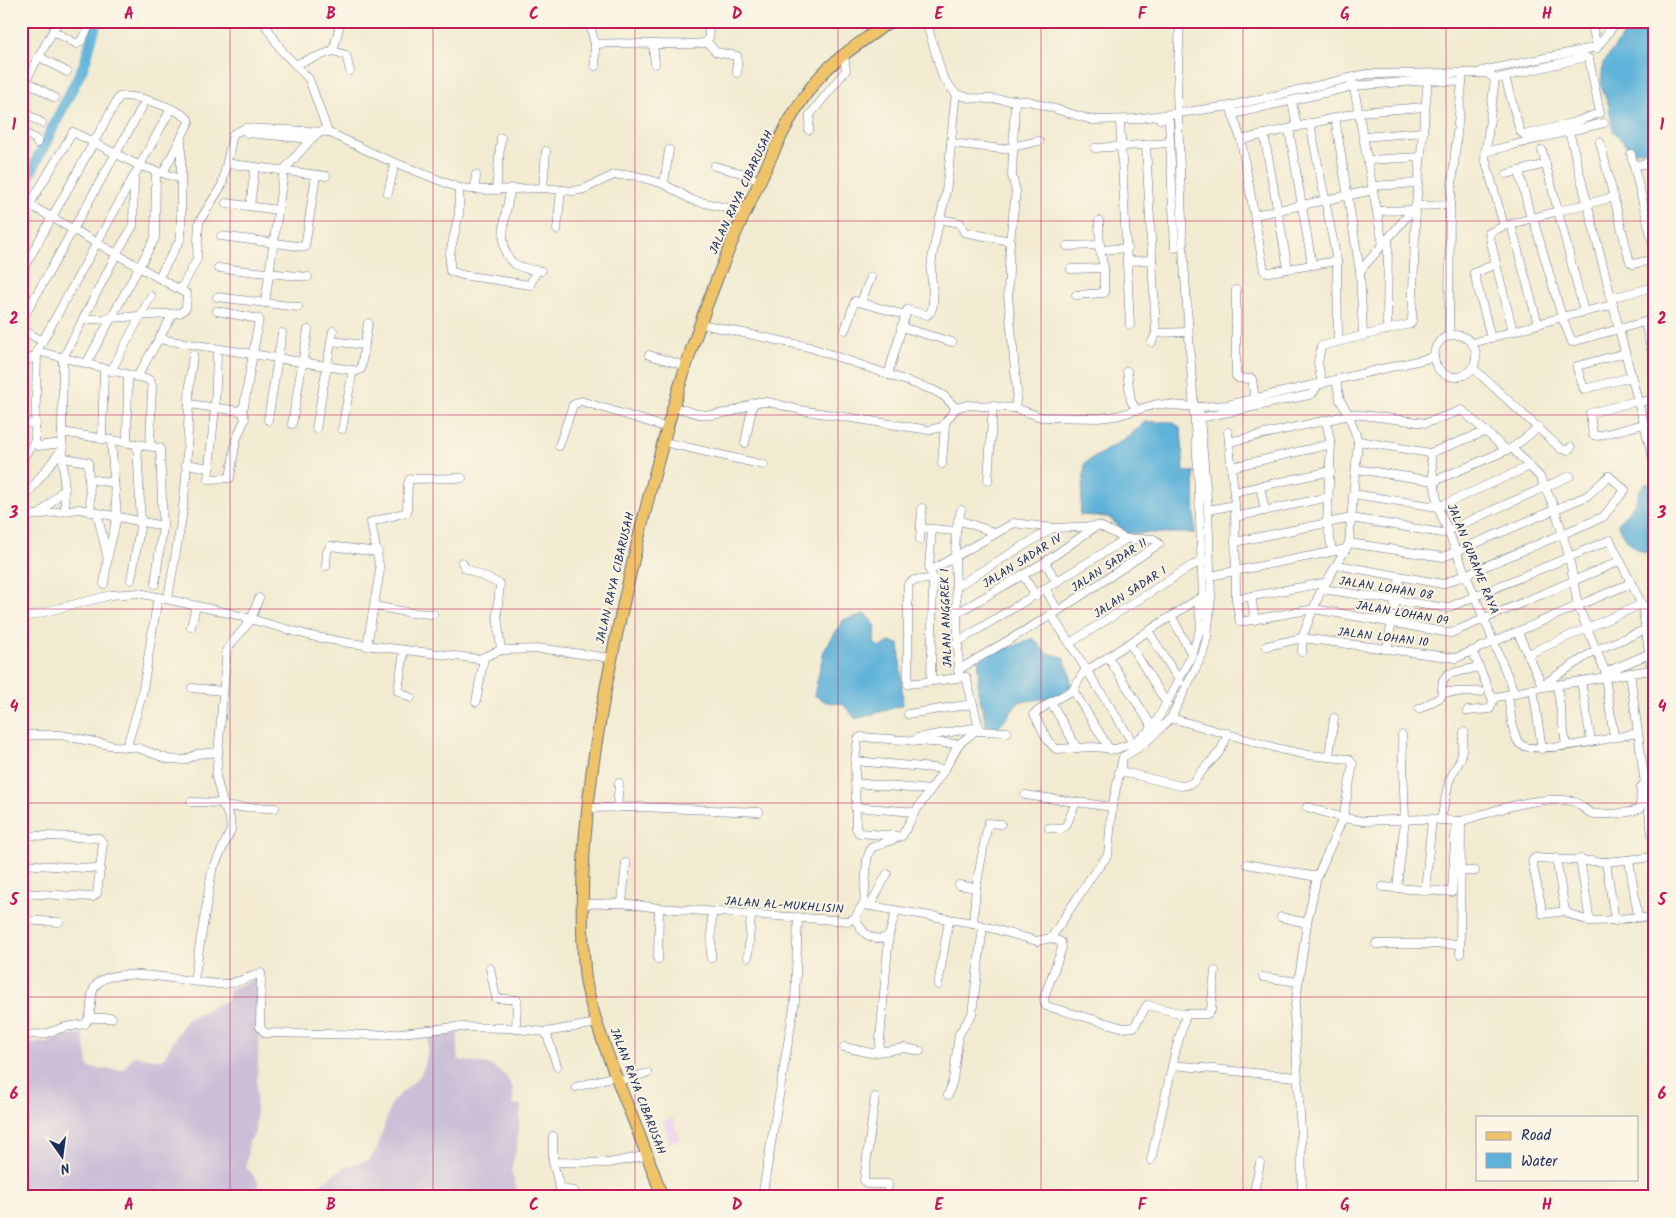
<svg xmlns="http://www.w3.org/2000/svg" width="1676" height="1218" font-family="Kalam,sans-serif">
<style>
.built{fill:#ead1ed}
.industrial{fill:#cabfd7}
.water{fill:#5eb2d9;stroke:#3c709c}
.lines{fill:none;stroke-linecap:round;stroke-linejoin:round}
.river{stroke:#5eb2d9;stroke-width:11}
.street-casing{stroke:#667186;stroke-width:9}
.primary-casing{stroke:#667186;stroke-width:13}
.street{stroke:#fff;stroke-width:8}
.primary{stroke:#efc469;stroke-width:11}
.grid{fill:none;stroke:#c2185b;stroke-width:1;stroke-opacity:0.55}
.labels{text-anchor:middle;stroke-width:4;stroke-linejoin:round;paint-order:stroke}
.street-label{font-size:12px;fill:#1b2f5e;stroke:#fcf5e5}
.neatline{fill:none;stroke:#c2185b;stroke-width:2}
.grid-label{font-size:16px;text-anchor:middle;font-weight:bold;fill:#c2185b}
</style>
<rect width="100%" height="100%" fill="#fcf5e5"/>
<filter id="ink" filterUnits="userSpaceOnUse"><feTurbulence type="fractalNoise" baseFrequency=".02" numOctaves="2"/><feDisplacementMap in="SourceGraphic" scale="10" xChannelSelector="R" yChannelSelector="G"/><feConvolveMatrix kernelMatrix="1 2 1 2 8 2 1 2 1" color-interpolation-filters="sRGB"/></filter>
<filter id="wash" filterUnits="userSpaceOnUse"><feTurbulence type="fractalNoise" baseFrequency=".0096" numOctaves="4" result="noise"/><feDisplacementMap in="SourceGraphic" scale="20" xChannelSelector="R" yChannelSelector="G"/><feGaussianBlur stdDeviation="1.12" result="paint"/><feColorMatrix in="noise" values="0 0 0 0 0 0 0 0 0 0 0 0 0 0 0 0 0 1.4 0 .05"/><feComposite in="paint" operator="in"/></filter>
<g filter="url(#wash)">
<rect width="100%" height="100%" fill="#f2ebd1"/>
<path class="built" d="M673,1118L680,1140L670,1143L663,1121Z"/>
<g class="industrial">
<path d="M261,977L255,1134L249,1141L246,1167L258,1181L260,1197H21V1043H46L62,1036L83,1034L89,1068L123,1070L134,1056L162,1060L186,1020L227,1000L231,989Z"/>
<path d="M458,1033V1060L490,1065L505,1075L513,1089V1105H521L517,1145L511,1170L519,1197H301L346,1166L369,1160L377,1149L392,1102L420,1076L426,1061L429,1038Z"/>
</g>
<g class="water">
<path d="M1634,21H1655V150L1632,151L1613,131L1609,106L1601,86L1603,63Z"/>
<path d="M1145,422H1173L1181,429L1184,472H1194L1195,533H1127L1108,517L1080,515L1085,463L1128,437Z"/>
<path d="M1645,484H1655V553C1641,557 1620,537 1618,524L1635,503L1641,488Z"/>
<path d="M865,614L876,626L874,643L880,648L889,642L899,644L903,705L856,719L843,704L826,702L814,695L824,651L843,620Z"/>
<path d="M1033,638L1047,653L1063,657L1070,673L1071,686L1057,697L1019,702L999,727L987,728L978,690L979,657L999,646L1012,647Z"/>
</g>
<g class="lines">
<path class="river" d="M21,192L84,65L97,21"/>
</g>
</g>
<g filter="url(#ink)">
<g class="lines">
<defs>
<g id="street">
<path d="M58,21L53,31L77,44L81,41L92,21"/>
<path d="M263,21L282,51L309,79L328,132"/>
<path d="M572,21H585"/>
<path d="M589,21L595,44C632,41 669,47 705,43L709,37L708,21"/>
<path d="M926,21L943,78L956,94L970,98L1029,101L1092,120L1134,119L1230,106L1367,74L1463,73L1450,205L1449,335"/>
<path d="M1180,21L1177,91L1183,247L1198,470L1203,597L1208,617"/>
<path d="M707,42L716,52L737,56V73"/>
<path d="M653,44L655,64"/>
<path d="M1596,49L1617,21"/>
<path d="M333,51L346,55L350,71"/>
<path d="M40,57L67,72"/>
<path d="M296,64L333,51L341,21"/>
<path d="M595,66V44"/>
<path d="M1482,71L1597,47L1591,21"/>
<path d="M1463,73H1487L1495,79L1485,158L1504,226"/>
<path d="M1495,79L1586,57L1589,59L1600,113L1572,123L1524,135L1520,131L1505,77"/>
<path d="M26,81L55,98"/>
<path d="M1353,82L1383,245"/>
<path d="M21,89L53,31"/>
<path d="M1015,100L1012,176L1016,191L1010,241L1008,295L1017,392L1015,408"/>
<path d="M1292,101L1297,127"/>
<path d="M1230,106L1241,140L1264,271L1269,272L1337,261"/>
<path d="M21,111L42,123"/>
<path d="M1233,114L1354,86L1428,80L1462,82"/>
<path d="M1335,118L1360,271L1363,335"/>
<path d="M1160,119L1167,118L1169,121L1175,248"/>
<path d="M1120,120L1130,325"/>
<path d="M1310,123L1337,261L1338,341"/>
<path d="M1289,129L1312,265"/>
<path d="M809,130L810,115L846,70L844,55"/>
<path d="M21,131L37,140V143"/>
<path d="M247,133L311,139"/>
<path d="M1264,134L1288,269"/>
<path d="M1364,137L1423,132"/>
<path d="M1241,140L1359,112L1425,107"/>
<path d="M1600,142L1630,262L1633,264L1655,259"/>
<path d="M951,143L1003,149L1039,141"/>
<path d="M1146,145L1156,333"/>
<path d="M1095,148L1170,143"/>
<path d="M1542,150L1558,211L1614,197"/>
<path d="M1485,152L1569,131"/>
<path d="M1631,154L1655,252"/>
<path d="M1368,160L1420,157"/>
<path d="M232,164L326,176"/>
<path d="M714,166L745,174L759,181"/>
<path d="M1634,166L1655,161"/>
<path d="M1519,171L1531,219"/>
<path d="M1507,174L1546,164"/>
<path d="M664,184L669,150"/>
<path d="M1373,186L1418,183"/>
<path d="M459,188V214L450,253V271L462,275L530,285L537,270"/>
<path d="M511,188C507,208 494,252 515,264C523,269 532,270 541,271"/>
<path d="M543,188L546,151"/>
<path d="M475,189L476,175"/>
<path d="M496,190L501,138"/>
<path d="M388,193L395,163"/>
<path d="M21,200L187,294L186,308L180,313L83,320"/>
<path d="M226,203L278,210"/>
<path d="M250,206L255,167"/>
<path d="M1377,211L1413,210"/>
<path d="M1255,215L1373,190"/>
<path d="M1533,218L1562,317L1613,305"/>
<path d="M21,219L73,132L140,166L181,179"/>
<path d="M939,219L960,223L964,232L1010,241"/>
<path d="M1099,221L1100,250L1128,248"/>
<path d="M1511,225L1538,324L1562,317L1572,342L1619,329L1569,131L1604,123"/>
<path d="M557,230L561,190"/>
<path d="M221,236L305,247L316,175"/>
<path d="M1067,246L1100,245"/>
<path d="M1128,261L1152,260"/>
<path d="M1496,264L1513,331"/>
<path d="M218,268L308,277"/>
<path d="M1071,269L1104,268"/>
<path d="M1360,271L1416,206L1450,205"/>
<path d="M21,273L119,97C133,93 177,108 188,119L189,122L163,173"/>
<path d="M159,277L181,238V142"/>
<path d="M181,289L197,259L199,222L222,185L233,134L245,128L328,132L383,158L459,188L486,190L543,188L573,191L584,189L614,175H633L664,184L692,200L744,212"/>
<path d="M1236,290V376L1238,378L1252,379L1255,400"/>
<path d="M1076,295L1104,293V268L1100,250"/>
<path d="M217,297L298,307"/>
<path d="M1610,298L1655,287"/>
<path d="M861,302L871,277"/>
<path d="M265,303L284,170L311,139L322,131"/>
<path d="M1655,319L1619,329L1655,466"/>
<path d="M21,322L146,100"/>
<path d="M1645,322L1651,348L1655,347"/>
<path d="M701,324L809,347L933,390L944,396L956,408"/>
<path d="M901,327L952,342"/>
<path d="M21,329L42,341"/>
<path d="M845,330L855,301L905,315"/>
<path d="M1387,330L1388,239"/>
<circle cx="1455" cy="356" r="21"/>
<path d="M1491,338L1474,273L1496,264L1489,233L1504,226L1558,211L1584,312"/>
<path d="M159,339L357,371L361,369L368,323"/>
<path d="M331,341L365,345"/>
<path d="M1152,342L1156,333L1188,332"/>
<path d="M1473,343L1538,324"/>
<path d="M1651,348L1655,362"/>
<path d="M37,351L150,380L152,386L150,445"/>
<path d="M1625,353L1577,366V368L1584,389L1631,377"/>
<path d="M649,355L686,366"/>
<path d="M217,356L215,407L208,479L230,478L236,440L245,419L242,410"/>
<path d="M21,360L30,359L37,354"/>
<path d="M86,364L155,238L156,171"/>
<path d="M1473,368L1561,449L1568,450L1571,447"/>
<path d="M111,371L151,296"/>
<path d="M1127,371L1131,401L1136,409"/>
<path d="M888,375L907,310L927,315C939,310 930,279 931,269C933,244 940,221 945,197C951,163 951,128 956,94"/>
<path d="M137,377L173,314"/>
<path d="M1322,384L1318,363L1321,346L1410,324L1412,321L1416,206L1428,80"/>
<path d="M1637,401L1590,413L1593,435L1598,436L1644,424"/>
<path d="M1638,403L1655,398"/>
<path d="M189,404L239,411L244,406L259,319L217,311"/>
<path d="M674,407L698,414L711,415L731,412L757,402H769L800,410L929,430L942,427L956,408L967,405L1015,408L1041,417L1097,418L1116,416L1157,404L1199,407L1227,405L1434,357"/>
<path d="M1200,418L1309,395L1313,393L1318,385"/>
<path d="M268,420L282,333"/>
<path d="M1326,421L1331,444L1327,522L1332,550"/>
<path d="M21,423L36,424"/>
<path d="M292,424L308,330"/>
<path d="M1645,427L1655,425"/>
<path d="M316,429L333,331"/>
<path d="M342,429L353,370"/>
<path d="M62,432L160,448L163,526L155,584"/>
<path d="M1228,432L1235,505L1236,599L1240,622L1314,609L1451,633L1620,561"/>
<path d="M102,439L104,369"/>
<path d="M1358,441L1430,453L1487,431"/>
<path d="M127,442L128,375"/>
<path d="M664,442L764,465"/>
<path d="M1229,442L1354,414L1426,423L1462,410L1505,449"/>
<path d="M62,443L38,446L35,441L37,351L171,109"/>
<path d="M745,443L753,403"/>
<path d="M559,446L573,405L581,401L668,428"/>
<path d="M1512,448L1540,477L1555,509L1569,556L1578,606L1607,676"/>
<path d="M1430,453L1438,507L1515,694"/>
<path d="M64,458L88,462L91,512"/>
<path d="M21,460L35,441"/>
<path d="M186,464L209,468"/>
<path d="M942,464L945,424"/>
<path d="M1232,467L1331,444"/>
<path d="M1356,469L1434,481L1512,448L1539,427"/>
<path d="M89,479L114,483"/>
<path d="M988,481L993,405"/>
<path d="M1260,486L1265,511"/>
<path d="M1234,492L1331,471"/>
<path d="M1353,494L1438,507L1530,466"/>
<path d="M21,502L63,448"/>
<path d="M65,509L62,432L63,358L117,253L133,226L134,179"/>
<path d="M1208,510L1235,505"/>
<path d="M41,513L65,488"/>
<path d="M97,513L107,555"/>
<path d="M21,517L79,509L163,526"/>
<path d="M1235,517L1329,497"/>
<path d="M958,520L997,533"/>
<path d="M921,528L956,531"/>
<path d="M920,540L922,508"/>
<path d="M1235,542L1351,518L1442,533L1570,476"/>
<path d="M462,562L465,568L500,584L497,614L501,650"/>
<path d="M1045,562L1057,583"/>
<path d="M1337,565L1443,584L1603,517L1625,490L1609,476L1587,496L1443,557L1349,543"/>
<path d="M326,566L327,552L330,546L378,552"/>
<path d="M930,571L1014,523L1053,528L1100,526L1126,539H1154L1159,544L1058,611L958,670"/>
<path d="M1023,575L1036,596"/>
<path d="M1210,576L1346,549"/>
<path d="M131,580L141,522L137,444"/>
<path d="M104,584L108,555L117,517L111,440"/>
<path d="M957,586L1053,528"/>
<path d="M1322,589L1447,608L1610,540L1642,605L1655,692"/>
<path d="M1046,590L1058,611"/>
<path d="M1251,596L1255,620"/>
<path d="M168,598L182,517L186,478L190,377L193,355"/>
<path d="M1236,599L1324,583"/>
<path d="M1642,605L1655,609"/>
<path d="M374,606L412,613L433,614"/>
<path d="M957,613L1045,562L1095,527"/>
<path d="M1051,614L1133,743L1153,728L1192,655L1172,617"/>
<path d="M21,618L111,595L139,593L233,614L311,636L349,643L479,659L501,650L545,649L611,658"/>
<path d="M191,627L196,606"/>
<path d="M1149,632L1180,682"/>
<path d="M1518,633L1543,687"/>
<path d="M956,643L1126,539"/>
<path d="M1070,643L1193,565L1207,560"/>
<path d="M1130,644L1167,704"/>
<path d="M367,646L380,570L371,522L407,512L408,483L410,479L462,478"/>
<path d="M1267,646L1302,638L1456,658L1631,583"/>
<path d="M1387,648L1400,577"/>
<path d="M404,651L398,691L411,698"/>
<path d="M1302,652L1303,635L1319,595L1349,543L1358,441L1349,415L1340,400L1336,380"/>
<path d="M1473,652L1492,698L1543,687L1651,670"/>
<path d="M1528,654L1640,605"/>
<path d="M1192,655L1201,626L1198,599"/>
<path d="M1108,657L1153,728"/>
<path d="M1606,672L1649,654"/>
<path d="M959,673L955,558L956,531L961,510"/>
<path d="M1630,673L1644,777"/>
<path d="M1605,677L1614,737"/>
<path d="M931,681L933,579L929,566L932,530"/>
<path d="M1581,681L1591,741"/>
<path d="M1542,685L1596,650L1645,630"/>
<path d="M1557,685L1566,745"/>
<path d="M192,688L223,691"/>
<path d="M1533,689L1542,749"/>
<path d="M1073,690L1110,750"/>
<path d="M1442,692H1481"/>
<path d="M1508,696C1510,707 1512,737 1520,744C1532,756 1618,737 1637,733"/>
<path d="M476,702L484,658"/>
<path d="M1051,702L1034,714L1048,741L1056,749L1093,747L1116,749L1133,743"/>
<path d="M1419,709L1441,697L1443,680L1448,674L1479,667"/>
<path d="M1467,711L1490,709L1494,698"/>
<path d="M908,714L973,704"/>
<path d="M1171,718L1280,749L1308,755L1349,759L1353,764L1343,818L1317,877L1307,923L1294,1013L1301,1132L1302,1197"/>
<path d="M976,731L1007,732"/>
<path d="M21,735H61L114,746L138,748L168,759L185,760L197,754L218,752"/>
<path d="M917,738L979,727"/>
<path d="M127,746L142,695L158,597"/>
<path d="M1077,748L1051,702L1073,690L1083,673L1198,599L1207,597"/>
<path d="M1329,756L1334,718"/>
<path d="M855,761L945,769"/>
<path d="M1119,771L1181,786C1195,785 1194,780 1202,771C1216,754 1220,757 1228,733"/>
<path d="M1655,777H1644L1655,855"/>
<path d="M855,783L930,790"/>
<path d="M1025,795L1112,807"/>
<path d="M191,802L223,803"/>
<path d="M224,807L275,808"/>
<path d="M855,807L915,812"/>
<path d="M1307,807L1343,818L1363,821L1426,819L1461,821L1460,954"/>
<path d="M588,808L640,807L759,812"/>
<path d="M617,808L619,783"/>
<path d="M1441,820L1449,781L1461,758L1464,732"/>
<path d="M1461,821C1495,811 1536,795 1572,801C1580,803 1584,810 1591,813C1599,816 1636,813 1640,808L1641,787L1645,783"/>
<path d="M1049,828L1061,829L1066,826L1076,802"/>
<path d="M21,835L99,838L103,843L100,869L21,864"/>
<path d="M897,836L859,833L856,828L855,761L858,739L861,737L959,744"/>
<path d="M1655,857L1606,862L1535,858L1532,861L1543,914L1565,911C1597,932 1622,912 1655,919"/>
<path d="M1556,858L1565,911"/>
<path d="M1580,859L1590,922"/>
<path d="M1629,860L1638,916"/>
<path d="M1606,862L1615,921"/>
<path d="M1247,864L1317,877"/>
<path d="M1462,871H1475"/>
<path d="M959,885L976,888"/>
<path d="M1383,887L1452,892L1456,822"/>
<path d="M1397,888L1405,819L1402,735"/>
<path d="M1425,891L1432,819"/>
<path d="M21,893L93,897L97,893L100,869"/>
<path d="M622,903L626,863"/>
<path d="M584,904L622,903L659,908L849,921L855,918L861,907L864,905L973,923L1037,941L1051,938L1093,874L1108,855L1112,807L1123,757L1144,744L1171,718L1203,653L1207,637L1211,597L1208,510L1199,407"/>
<path d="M864,905L867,859L871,848L902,836L915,812L945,769L959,744L979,728L966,677L908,684V584L914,580L933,579"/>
<path d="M870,906L887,874"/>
<path d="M1281,917L1307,923"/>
<path d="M855,918C862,932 869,941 885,938L889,935L896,911"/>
<path d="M21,920L59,922"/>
<path d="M973,923L976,888L988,823L1001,824"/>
<path d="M1051,938L1061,942L1062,948L1045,995L1044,1000L1046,1006L1124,1028L1134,1027L1147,1005L1183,1014H1207L1211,1010L1215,971"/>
<path d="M21,944H24"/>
<path d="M1376,944H1460"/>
<path d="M748,957L751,915"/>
<path d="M711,958L712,912"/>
<path d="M658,959L659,908"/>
<path d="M490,968L496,998L517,1000L516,1029"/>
<path d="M1263,977L1298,982"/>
<path d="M194,980L212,871L231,830L230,818L224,807L216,777L227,649L251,620L259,598"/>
<path d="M938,985L949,920"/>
<path d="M89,1018H112"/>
<path d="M546,1032L557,1066"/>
<path d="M21,1035L44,1034L65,1027L85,1024C96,1012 86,993 99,982C120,964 198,985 224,984C238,983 249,977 261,973L260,1027L265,1033L382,1035L456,1027L508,1028L546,1032L597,1023"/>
<path d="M844,1047L871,1053L905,1048L920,1051"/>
<path d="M879,1051L889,935"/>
<path d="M1172,1065L1296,1077"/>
<path d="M618,1081L648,1073"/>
<path d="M576,1087L615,1076"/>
<path d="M948,1095L953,1080L959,1034L972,1014L983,926"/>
<path d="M875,1097L864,1180L867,1184H888L887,1197"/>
<path d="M553,1136V1162L609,1163L649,1155"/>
<path d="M1151,1160L1176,1049L1186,1015"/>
<path d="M553,1162L560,1189L574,1191"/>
<path d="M762,1197L795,1001L798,917"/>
<path d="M1253,1197L1260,1163"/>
</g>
<path id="primary" d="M662,1197C643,1138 616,1083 597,1024C592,1008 587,992 585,975C573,838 601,699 632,566C661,441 696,314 752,198C770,160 786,120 812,86C832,59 863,42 890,21"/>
</defs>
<use href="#street" class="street-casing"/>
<use href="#primary" class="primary-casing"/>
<use href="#street" class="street"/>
<use href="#primary" class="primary"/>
</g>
</g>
<path class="grid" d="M230,21V1197M433,21V1197M635,21V1197M838,21V1197M1041,21V1197M1243,21V1197M1446,21V1197M21,221H1655M21,415H1655M21,609H1655M21,803H1655M21,997H1655"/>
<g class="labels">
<g class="street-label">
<text transform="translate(741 192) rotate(-65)" y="4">JALAN RAYA CIBARUSAH</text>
<text transform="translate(1473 559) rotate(68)" y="4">JALAN GURAME RAYA</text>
<text transform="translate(1022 561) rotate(-32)" y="4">JALAN SADAR IV</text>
<text transform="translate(1109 565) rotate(-33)" y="4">JALAN SADAR II</text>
<text transform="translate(615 578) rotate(-77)" y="4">JALAN RAYA CIBARUSAH</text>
<text transform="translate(1386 588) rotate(9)" y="4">JALAN LOHAN 08</text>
<text transform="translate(1130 592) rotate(-33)" y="4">JALAN SADAR I</text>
<text transform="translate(1402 613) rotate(10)" y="4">JALAN LOHAN 09</text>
<text transform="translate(946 618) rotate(-92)" y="4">JALAN ANGGREK 1</text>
<text transform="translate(1383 637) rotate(7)" y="4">JALAN LOHAN 10</text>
<text transform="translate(784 905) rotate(4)" y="4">JALAN AL-MUKHLISIN</text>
<text transform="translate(638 1091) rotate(69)" y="4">JALAN RAYA CIBARUSAH</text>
</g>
</g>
<rect width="1676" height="1218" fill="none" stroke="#fcf5e5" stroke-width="55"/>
<rect x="1476" y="1116" width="162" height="65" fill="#fcf5e5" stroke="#a2a6af"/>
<rect x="1486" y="1132" width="25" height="8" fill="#efc469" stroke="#a2a6af"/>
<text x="1521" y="1140" font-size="15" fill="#1b2f5e">Road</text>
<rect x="1486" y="1153" width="25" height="15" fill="#5eb2d9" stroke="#a2a6af"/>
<text x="1521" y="1166" font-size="15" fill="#1b2f5e">Water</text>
<g transform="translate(62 1156) rotate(166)" stroke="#fcf5e5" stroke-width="4" paint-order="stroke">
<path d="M0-4L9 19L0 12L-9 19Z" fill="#1b2f5e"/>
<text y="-8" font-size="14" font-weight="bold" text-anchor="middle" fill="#1b2f5e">N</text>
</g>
<rect x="28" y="28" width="1620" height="1162" class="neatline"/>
<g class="grid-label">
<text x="129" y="19">A</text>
<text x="331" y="19">B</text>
<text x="534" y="19">C</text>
<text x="737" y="19">D</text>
<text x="939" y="19">E</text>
<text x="1142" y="19">F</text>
<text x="1345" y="19">G</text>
<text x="1547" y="19">H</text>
<text x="14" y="130">1</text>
<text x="1662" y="130">1</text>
<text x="14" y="324">2</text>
<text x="1662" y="324">2</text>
<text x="14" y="518">3</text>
<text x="1662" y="518">3</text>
<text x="14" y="712">4</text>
<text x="1662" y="712">4</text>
<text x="14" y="905">5</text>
<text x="1662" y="905">5</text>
<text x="14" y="1099">6</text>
<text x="1662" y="1099">6</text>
<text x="129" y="1210">A</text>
<text x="331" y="1210">B</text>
<text x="534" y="1210">C</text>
<text x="737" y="1210">D</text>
<text x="939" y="1210">E</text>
<text x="1142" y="1210">F</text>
<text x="1345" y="1210">G</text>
<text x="1547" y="1210">H</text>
</g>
</svg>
